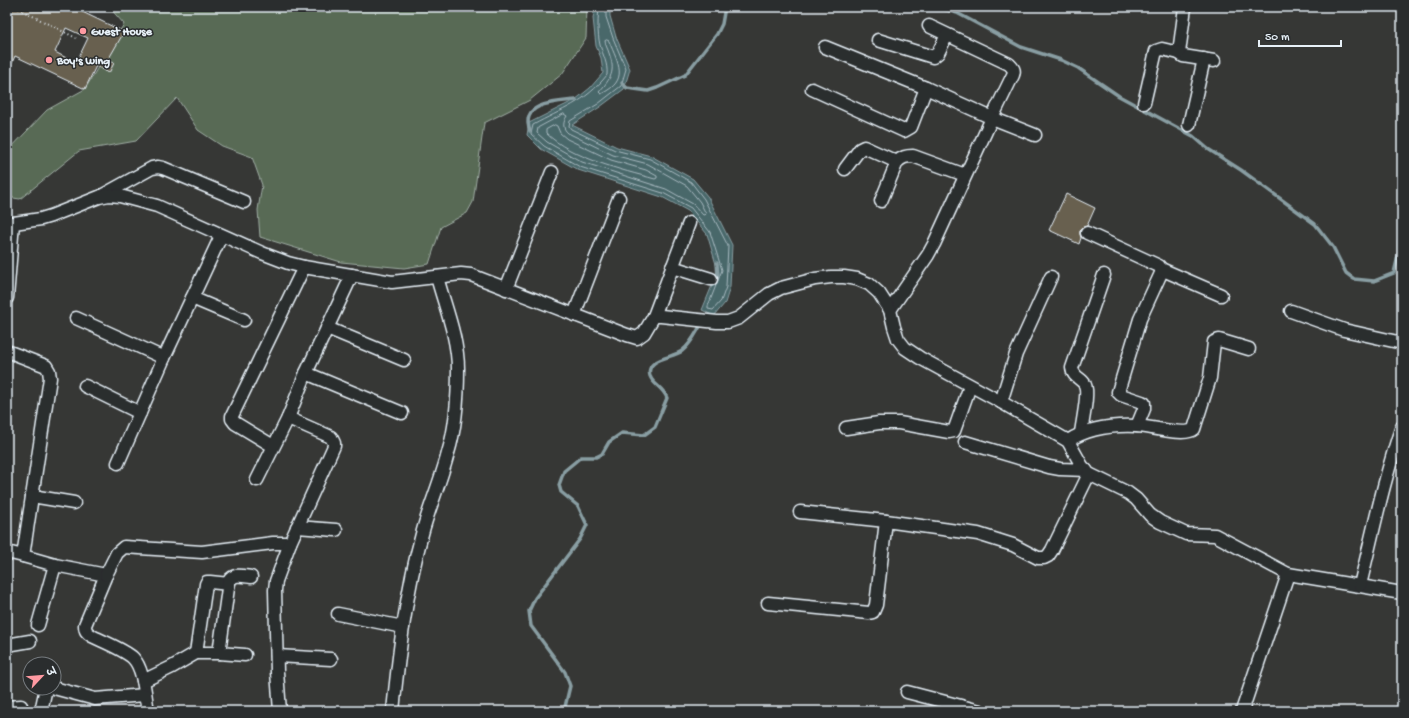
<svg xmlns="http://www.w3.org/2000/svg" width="1409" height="718" font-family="'Gochi Hand','Playpen Sans Deva',sans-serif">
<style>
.green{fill:#596b54;stroke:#a0aea6}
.water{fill:#49676b;stroke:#899ea3}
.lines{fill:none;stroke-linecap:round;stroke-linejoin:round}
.shore{stroke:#a8bac0;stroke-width:1}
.stream{stroke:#899ea3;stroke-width:3.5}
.building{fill:#676050;stroke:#e8f1f8;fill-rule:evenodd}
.street-casing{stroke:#e8f1f8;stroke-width:15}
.path{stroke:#e8f1f8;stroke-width:2;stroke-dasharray:1 3;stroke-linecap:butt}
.street{stroke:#2a2d2e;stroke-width:12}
.poi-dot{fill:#ff9aa2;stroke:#2a2d2e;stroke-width:1.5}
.labels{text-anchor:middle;stroke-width:3;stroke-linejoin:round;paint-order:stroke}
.poi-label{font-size:12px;font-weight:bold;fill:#e8f1f8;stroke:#2a2d2e;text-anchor:start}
</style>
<rect width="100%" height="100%" fill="#363735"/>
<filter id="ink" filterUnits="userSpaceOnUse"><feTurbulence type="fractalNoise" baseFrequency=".025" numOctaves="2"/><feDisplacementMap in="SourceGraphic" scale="8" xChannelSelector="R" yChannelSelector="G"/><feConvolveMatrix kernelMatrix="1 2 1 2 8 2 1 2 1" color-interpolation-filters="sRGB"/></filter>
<g filter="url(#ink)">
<path class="green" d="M109,7H587L586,38L562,74L530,100L484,123L473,202L467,213L441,227L429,264L404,268L341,262L260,237L258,210L262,185L252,157L222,146L198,130L177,98L136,141L79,151L20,199L7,197V152L47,110L85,89L124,24Z"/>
<path class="water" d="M595,7H610V16L616,37L630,69L624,89L600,107L572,125L617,147L651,156L693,179L708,197L732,245L730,287L725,303L714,316L702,310L718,271L707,234L688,211L662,197L578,170L541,149L527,135L529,123L575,100L590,88L603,73L601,58L596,46L593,18Z"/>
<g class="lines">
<g class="shore">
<path d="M599,7C598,19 597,32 600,45C603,56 608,63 607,75C585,103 562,109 533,125L531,134L544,146L580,167L663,193L691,208L710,232L722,270L708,306V309L713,310L721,301L726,287L728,246L704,199L691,182L650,159L615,150L571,129L569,126L570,121L598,104L621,86L626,69L613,38L606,17V7"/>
<path d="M607,40L609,41C618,64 630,80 601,94L599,92C611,78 616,72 609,53C608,49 605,45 605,41Z"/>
<path d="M564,114L567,116C563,122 562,128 568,133L613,155L648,164L687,186L700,202L706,214L703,215L693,204L666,189L582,162L547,142L537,133L538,128Z"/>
<path d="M555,125L557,126L560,133L567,139L611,160L646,170L657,176V178L655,179C622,170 571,158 546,133V130Z"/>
</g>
<g class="stream">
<path d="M937,7L957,13L1021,47L1061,60L1078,68L1119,96L1193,136L1208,149L1241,170L1315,224L1333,247L1346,273L1354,279L1374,281L1394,273L1399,252V241L1402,232"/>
<path d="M622,83L627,88L648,91L657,88L685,75L717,34L722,24L725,7"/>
<path d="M530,131C519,102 557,102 576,100"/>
<path d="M717,263L718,277"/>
<path d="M564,711L570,686L565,672L531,626L529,611L535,598L580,539L587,525L578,506L561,492L559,485L564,471L581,457H596L602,454L609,442L622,433L644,435L655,427L667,398C663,387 653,385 650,376C645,358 673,358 682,351C691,344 696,333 702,323"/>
</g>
</g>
<g class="building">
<path d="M7,7H72L124,32L108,60L114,63L109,73L96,66L85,89L15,56L7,74ZM66,28L88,38L76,63L55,52Z"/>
<path d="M1066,194L1095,208L1087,226L1083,227L1080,230V234L1081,238L1079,244L1049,230Z"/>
</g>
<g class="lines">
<defs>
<g id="street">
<path d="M1185,7L1179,53L1183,56L1214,61"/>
<path d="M929,26L1009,64C1013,68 1015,70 1013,75L992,118L1035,135"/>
<path d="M878,40L933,57L938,53L947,35"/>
<path d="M825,47L926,88L992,118L934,244L928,255L890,310"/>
<path d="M812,89L904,131L911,127L926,88"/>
<path d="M1144,103L1156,51L1162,49L1179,53"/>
<path d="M1189,125L1204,59"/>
<path d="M845,169L860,149L864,147L897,162"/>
<path d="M103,195L152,168L158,167L163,168L244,202"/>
<path d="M881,201L897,162C902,157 906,156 913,156L965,175"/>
<path d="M7,224L41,219L51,216L99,197L109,195L120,196L157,206L262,253L288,263L304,267L392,282L461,274L471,275L627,335L637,338L644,333L654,316H661L717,322H728L739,318L769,294L781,288L815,279L831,277H844L857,279L869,284L879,293L890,310L894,327L898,339L905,348L920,358L1001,402L1068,441L1082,466L1089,474L1128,493L1136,499L1150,515L1160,522L1186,534L1215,535L1288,574L1402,593"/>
<path d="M1087,233L1159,266L1162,271L1140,319L1118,392L1121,395L1142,402L1144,403V409L1137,426"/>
<path d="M672,267L711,279"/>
<path d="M1161,269L1221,295"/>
<path d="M506,289L552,172"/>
<path d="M7,298L13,223"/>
<path d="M192,298L244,320"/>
<path d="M1291,311L1344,330L1402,343"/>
<path d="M574,315L619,198"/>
<path d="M654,316L689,223"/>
<path d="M76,318L164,358"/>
<path d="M327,328L404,360"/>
<path d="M7,351L46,366L49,371L50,378L23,556L55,565L106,575L85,625C85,631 87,633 92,636C102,641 125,650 133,658C144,669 145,696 148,711"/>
<path d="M306,373L402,413"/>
<path d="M85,386L140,413"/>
<path d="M1001,402L1016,354L1051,277"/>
<path d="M846,428L879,423H899L949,432L954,431L970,386"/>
<path d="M1081,433C1082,423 1089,393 1085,385C1082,378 1073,378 1072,368L1104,275"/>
<path d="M1068,441C1088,428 1113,425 1136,426C1149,426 1185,437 1194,429L1210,378L1214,342L1219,340L1249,349"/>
<path d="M965,442L1049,467L1060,469L1086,470"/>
<path d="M273,446L235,423L232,419V416L304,267"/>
<path d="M118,463L164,358L221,236"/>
<path d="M257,480L288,418L306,373L352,275"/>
<path d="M32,496L74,503"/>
<path d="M800,512L886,521L978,534L1013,545L1038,558H1044L1048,556L1052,550L1089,474"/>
<path d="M297,527L336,530"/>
<path d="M7,552L23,556"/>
<path d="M106,575L117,553L124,547L202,552L273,543H290L334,446V443L331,437L288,418"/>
<path d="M1360,585C1373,532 1384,478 1402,426"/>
<path d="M768,603L869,613L873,612L876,605L886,521"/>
<path d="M338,614L403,627"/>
<path d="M38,625L55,565"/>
<path d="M7,645L30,641"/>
<path d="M196,653L206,584L207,582H210L229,584"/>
<path d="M219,653L229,581C234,573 243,576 251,577"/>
<path d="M277,656L331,659"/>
<path d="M143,681L172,667L196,653H219L245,655"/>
<path d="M54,688L95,699L145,695"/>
<path d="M907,692L980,711"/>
<path d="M7,707L21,706"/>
<path d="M41,711L46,688"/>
<path d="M280,711L277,672L275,590L276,581L290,543"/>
<path d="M393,711C399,652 406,592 422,534C429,507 441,481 448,453C456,427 458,397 458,369C458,338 445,307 437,277"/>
<path d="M1242,711L1288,574"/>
</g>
</defs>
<use href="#street" class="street-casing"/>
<path class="path" d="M15,7L76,38"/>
<use href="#street" class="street"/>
</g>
</g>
<g class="poi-dot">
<circle cx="83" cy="31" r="4"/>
<circle cx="49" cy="60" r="4"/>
</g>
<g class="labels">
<g class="poi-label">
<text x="91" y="35">Guest House</text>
<text x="57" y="64">Boy's wing</text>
</g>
</g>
<rect width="1409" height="718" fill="none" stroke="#2a2d2e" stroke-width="24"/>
<rect x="12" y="12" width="1385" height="694" fill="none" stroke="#e8f1f8" stroke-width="1.5" filter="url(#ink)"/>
<g transform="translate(42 676) rotate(64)"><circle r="19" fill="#2a2d2e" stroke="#767b7f"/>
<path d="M0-3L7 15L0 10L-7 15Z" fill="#ff9aa2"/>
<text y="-6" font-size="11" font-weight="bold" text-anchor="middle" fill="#e8f1f8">उ</text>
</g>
<path d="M1259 40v6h82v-6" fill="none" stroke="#e8f1f8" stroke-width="2"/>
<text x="1265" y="40" font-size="12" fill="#e8f1f8" stroke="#2a2d2e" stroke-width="3" paint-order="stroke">50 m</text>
</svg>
